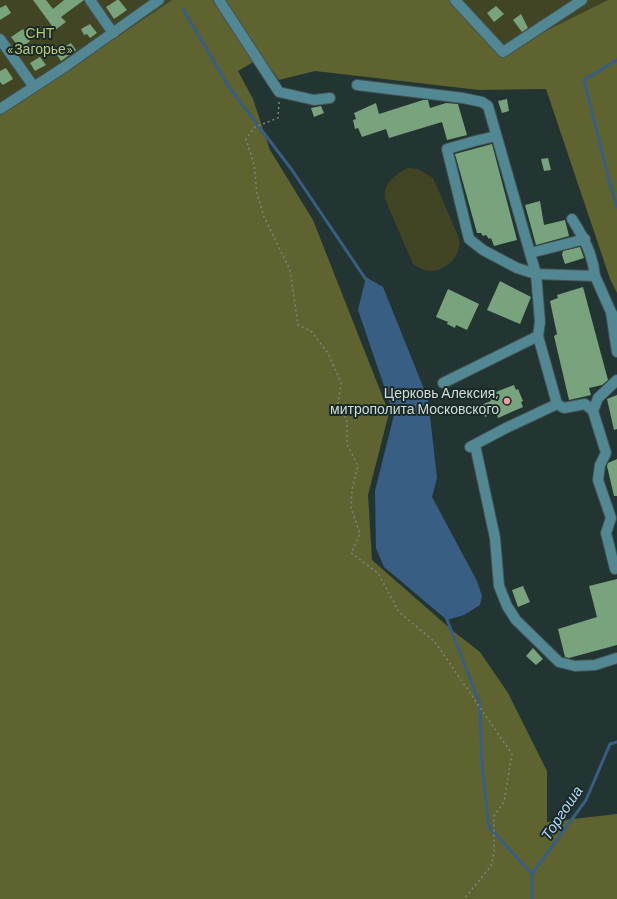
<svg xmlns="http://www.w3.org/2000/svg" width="617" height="899" font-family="Barlow,sans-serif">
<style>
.green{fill:#424524}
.forest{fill:#5f632f}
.water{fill:#395e83}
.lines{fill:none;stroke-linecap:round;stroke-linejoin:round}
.stream{stroke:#395e83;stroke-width:3}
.building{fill:#78a37c}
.minor-casing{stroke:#425350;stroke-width:12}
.path{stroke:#788784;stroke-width:1.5;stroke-dasharray:2 3;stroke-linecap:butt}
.minor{stroke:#528794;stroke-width:10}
.poi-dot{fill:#f39aa7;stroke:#192b28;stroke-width:1.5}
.labels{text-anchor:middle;stroke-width:4;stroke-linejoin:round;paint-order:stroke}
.park-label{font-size:14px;fill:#bec575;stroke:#192b28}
.poi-label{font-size:14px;fill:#d1dcda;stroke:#192b28;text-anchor:end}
.water-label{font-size:15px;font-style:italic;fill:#b3d6fa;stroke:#192b28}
</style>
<rect width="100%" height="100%" fill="#233532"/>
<g class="green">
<path d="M0,0H172L0,115Z"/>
<path d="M453,0H608L503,52Z"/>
<path d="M408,168L418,169L433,178L459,238C462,254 448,271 430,271C424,271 418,267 413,264L385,199C383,184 395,174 408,168Z"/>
</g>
<path class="forest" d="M172,0H453L503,52L608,0H617V293L610,279L546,89L479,90L315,71L279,80L262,57L238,71L253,99L270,150L313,220L389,413L368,495L372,560L453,631L480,652L508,693L547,771V822L617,814V899H0V115Z"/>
<path class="water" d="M366,277L383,287L428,399L437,478L432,497L477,581L482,596L480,605L464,615L447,620L384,567L376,548L375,491L394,415L358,310Z"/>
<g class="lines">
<g class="stream">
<path d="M183,9L229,87L292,170L367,281"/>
<path d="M617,60L584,80L609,180L617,207"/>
<path d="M446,617L480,704L482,766L489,827L532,874"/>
<path d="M532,899V874L586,800L610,744L617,742"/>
</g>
</g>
<g class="building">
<path d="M33,0H46L53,9L64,0H84L61,17L66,22L55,30Z"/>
<path d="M117,0H119L127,10L114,19L106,7Z"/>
<path d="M6,5L11,13L0,20V8Z"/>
<path d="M496,6L504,14L494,22L487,13Z"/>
<path d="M521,14L528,28L522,32L513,20Z"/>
<path d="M90,24L97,33L90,38L87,34L84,35L81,29Z"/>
<path d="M23,29L30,41L20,49L11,37Z"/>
<path d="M71,43L76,50L61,61L55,52Z"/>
<path d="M40,57L46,65L35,71L30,63Z"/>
<path d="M6,68L13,79L3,85L0,82V71Z"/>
<path d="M507,99L509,111L502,113L498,101Z"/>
<path d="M423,100H428L430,108L446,103L458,104L467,135L447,140L442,122L389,138L386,129L362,137L358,128L355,129L353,120L356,119L354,113L376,103L379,114Z"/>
<path d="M321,106L324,113L314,117L311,108Z"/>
<path d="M492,144L517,240L494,246L491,238L489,239L486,235L483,236L481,233H477L455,154Z"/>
<path d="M548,158L551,170L544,171L541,159Z"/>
<path d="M540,201L544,225L565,220L569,236L536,245L525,205Z"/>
<path d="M580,247L584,258L565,264L562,255L563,251Z"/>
<path d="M500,281L531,297L520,324L487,310Z"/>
<path d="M583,287L608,380L602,385L589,388L591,395L569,400L554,336L557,334L550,301L558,298L557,295Z"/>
<path d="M448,289L479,304L467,330L456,325L455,328L447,324L448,322L436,317Z"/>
<path d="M514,385L516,390L518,389L523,401L521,402L523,407L498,418L496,412L485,417L481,405L491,401L488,395Z"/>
<path d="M617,395V429L614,430L607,399Z"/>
<path d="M617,459V496H614L607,466L608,463Z"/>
<path d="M617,579V645L569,658L565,657L558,629L597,617L589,586Z"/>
<path d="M523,586L530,602L518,607L512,590Z"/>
<path d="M533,648L543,659L536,665L526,656Z"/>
</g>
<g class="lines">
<defs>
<g id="minor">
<path d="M90,0L113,33"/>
<path d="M219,0L279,92L314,100L330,98"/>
<path d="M455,0L503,52L582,0"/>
<path d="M0,39L34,87"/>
<path d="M357,85L463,98L482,102L488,106L536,274L540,322L538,336L443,383"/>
<path d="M0,109L66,66L159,0"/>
<path d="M496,136L475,141L447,149L469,239L483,250L517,268L536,274L595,276L611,312L617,321"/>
<path d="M572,219C584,238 593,255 595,276"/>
<path d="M530,253L585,239"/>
<path d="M611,312L617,352"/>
<path d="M557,404L564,408L585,404L593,411L606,453L600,465L598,480L611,518L606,533L615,569"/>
<path d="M593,411L598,398L617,380"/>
<path d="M475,445L495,538L499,586L507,606L516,620L559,662L575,666L595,665L617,658"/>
<path d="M470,447L506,428L557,404L538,336"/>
</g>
</defs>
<use href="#minor" class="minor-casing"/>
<path class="path" d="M279,102L278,118L255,127L246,139L254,164L257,194L264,217L290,270L298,325L311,331L328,353L341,383L338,404L347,421V444L358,466L352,489L351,508L360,534L351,553L378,573L399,612L435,642L512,754L504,802L494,816V853L491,866L464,899"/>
<use href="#minor" class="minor"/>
</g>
<circle class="poi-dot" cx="507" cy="401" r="4"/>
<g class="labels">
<g class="park-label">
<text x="40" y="38">СНТ<tspan x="40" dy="16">«Загорье»</tspan></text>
</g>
<g class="poi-label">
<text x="499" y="398">Церковь Алексия,<tspan x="499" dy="16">митрополита Московского</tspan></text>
</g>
<g class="water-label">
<text transform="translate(562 813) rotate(-56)" y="5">Торгоша</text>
</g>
</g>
</svg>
